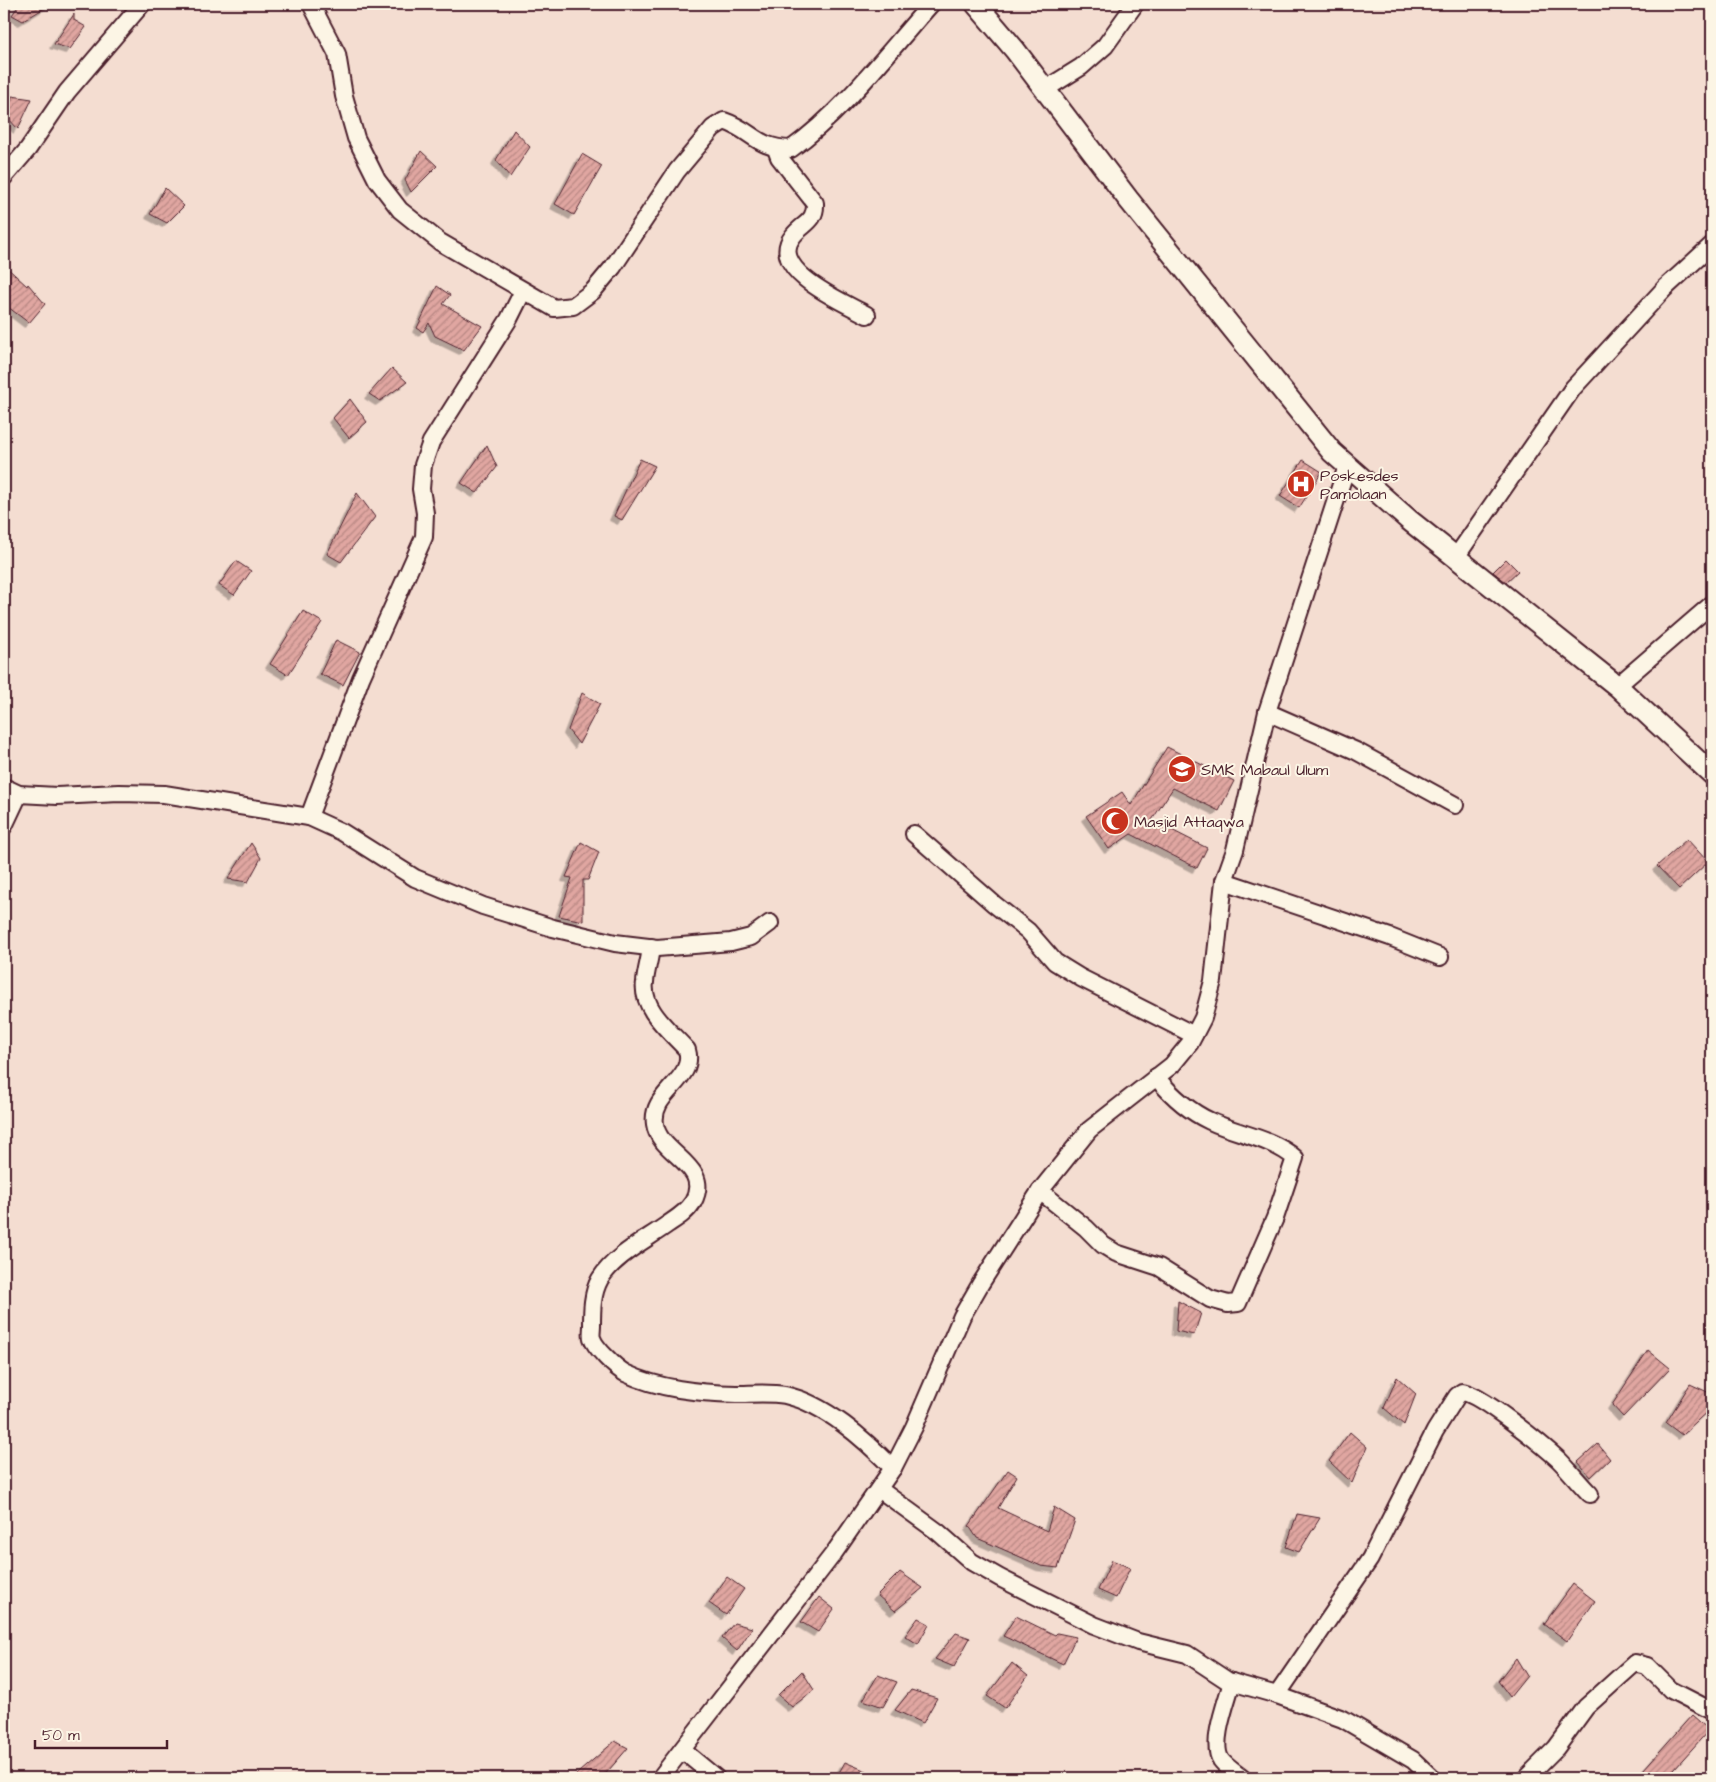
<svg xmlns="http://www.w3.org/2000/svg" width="1716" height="1782" font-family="'Architects Daughter',sans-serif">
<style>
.building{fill:url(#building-hatch);stroke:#4a1f2b;filter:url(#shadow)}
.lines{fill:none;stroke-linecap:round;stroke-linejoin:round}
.minor-casing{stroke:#4a1f2b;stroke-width:20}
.tertiary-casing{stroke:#4a1f2b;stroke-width:24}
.minor{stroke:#fcf5e5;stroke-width:16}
.tertiary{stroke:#fcf5e5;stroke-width:20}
.labels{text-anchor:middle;stroke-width:4;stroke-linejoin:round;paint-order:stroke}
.poi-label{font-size:16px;fill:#4a1f2b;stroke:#fcf5e5;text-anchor:start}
</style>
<defs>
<pattern id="building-hatch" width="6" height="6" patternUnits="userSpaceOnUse" patternTransform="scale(1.25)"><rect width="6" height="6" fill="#e0a6a1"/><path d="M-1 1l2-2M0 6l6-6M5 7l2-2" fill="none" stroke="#b88783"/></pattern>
<filter id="shadow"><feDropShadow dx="-4.5" dy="4.5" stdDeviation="0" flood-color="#0004"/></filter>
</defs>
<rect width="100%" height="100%" fill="#f4ddd1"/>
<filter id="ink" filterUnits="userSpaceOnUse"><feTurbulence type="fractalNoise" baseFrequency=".02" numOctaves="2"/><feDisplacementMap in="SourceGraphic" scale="10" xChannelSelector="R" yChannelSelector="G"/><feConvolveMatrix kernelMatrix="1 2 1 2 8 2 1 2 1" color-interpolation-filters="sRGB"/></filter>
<g filter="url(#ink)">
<g class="building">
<path d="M20,4H51L23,21L12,15Z"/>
<path d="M74,14V20L86,27L70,49L54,44Z"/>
<path d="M12,96L32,99L18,129L7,117Z"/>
<path d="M514,130L530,147L510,177L496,160Z"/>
<path d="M421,151L437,166L411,192L405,180Z"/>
<path d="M582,154L602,166L574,215L555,204Z"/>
<path d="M165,188L184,206L167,223L150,214Z"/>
<path d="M4,265L27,286L28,284L45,304L29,323L4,304Z"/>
<path d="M437,286L450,295L443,304L482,326L464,350L435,336L429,323L423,332L417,328Z"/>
<path d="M392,368L407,382L380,401L369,394Z"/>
<path d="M350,399L367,422L349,438L333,418Z"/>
<path d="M487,445L497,467L477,493L461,483Z"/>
<path d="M640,459L655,466L622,520L614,516Z"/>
<path d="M1303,460L1322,472L1299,508L1280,496Z"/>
<path d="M357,493L375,517L341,562L327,554Z"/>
<path d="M1506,559L1518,571L1506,582L1493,572Z"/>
<path d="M236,561L251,571L234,595L219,585Z"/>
<path d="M303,611L322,622L288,675L270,664Z"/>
<path d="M336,640L360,652L343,685L320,674Z"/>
<path d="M582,693L600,704L579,744L568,730Z"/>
<path d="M1167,747L1234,781L1219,811L1173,788L1152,820L1207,848L1197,868L1131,834L1109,849L1086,816L1122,792L1131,805Z"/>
<path d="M1687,839L1708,862L1679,889L1657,866Z"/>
<path d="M581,842L599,852L588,880H583V921L559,916L572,878L566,877Z"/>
<path d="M251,843L261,858L248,882L228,879Z"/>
<path d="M1178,1301L1201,1313L1194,1335L1176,1331Z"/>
<path d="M1648,1350L1670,1368L1623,1417L1612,1405Z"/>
<path d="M1397,1377L1416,1394L1404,1425L1384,1408Z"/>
<path d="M1690,1384L1712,1394V1407L1682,1435L1666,1423Z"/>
<path d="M1350,1432L1367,1447L1352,1483L1329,1461Z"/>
<path d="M1598,1444L1610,1459L1591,1477L1578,1462Z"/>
<path d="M1008,1470L1017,1476L998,1508L1047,1531L1054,1507L1075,1520L1058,1568L1041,1566L977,1538L969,1526Z"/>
<path d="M1297,1514L1320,1518L1299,1552L1286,1547Z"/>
<path d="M1112,1560L1130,1568L1116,1598L1098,1590Z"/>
<path d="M900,1572L923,1588L895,1611L877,1595Z"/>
<path d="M727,1577L744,1589L726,1615L709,1603Z"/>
<path d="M1573,1584L1595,1601L1567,1641L1544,1624Z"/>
<path d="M819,1597L834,1609L818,1632L801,1622Z"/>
<path d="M1016,1616L1055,1635L1057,1633L1076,1637L1063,1664L1003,1636Z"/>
<path d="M918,1618L929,1624L918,1644L905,1636Z"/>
<path d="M734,1623L752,1628L737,1651L722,1638Z"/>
<path d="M956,1633L970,1638L954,1667L935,1659Z"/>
<path d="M1516,1658L1527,1676L1510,1697L1498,1681Z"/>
<path d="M1012,1663L1028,1676L1005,1708L987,1696Z"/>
<path d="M802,1671L814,1690L792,1707L778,1695Z"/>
<path d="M878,1675L897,1682L883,1707L863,1700Z"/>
<path d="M911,1690L937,1698L923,1723L895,1710Z"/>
<path d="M1692,1715L1709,1730L1666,1778H1653L1643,1770Z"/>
<path d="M615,1741L628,1748L602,1778H572Z"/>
<path d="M845,1762L883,1778H836Z"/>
</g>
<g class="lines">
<defs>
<g id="minor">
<path d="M311,4L337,54L344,96L356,138L377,180L400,210L440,242L554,308L573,306L593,291L613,267L677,171L713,128L724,121C754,131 755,148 791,149C845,110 887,53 931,4"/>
<path d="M1044,90L1081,67L1105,46L1135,4"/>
<path d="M776,149L779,157L815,203C816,222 803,223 793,236C766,270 845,303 867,315"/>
<path d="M4,177L28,149L67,92L142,4"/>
<path d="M1456,557L1573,388L1665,288L1712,245"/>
<path d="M1617,686L1712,604"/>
<path d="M1267,712L1356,751L1455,805"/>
<path d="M4,787L19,794L57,796L119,793L164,794L309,817L342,832L415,878L483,906L553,928L615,943L657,948L731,942L751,937L770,923"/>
<path d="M309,817L361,678L424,537L425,513L421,489L423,465L431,442L509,319L523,291"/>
<path d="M4,826L19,794"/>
<path d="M914,834L994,904L1028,931L1055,962L1081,978L1194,1035"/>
<path d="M1224,881L1390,937L1440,957"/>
<path d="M651,947C650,959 646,970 645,982C641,1009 670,1031 687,1050C696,1080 650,1092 655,1124C659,1155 713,1165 693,1202C687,1212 677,1218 668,1224C646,1240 615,1255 600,1279C592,1293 592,1310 592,1326C592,1329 591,1335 592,1338C595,1348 616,1368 625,1373C659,1389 698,1393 736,1394C751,1394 769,1392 785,1395C826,1404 865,1440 893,1468"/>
<path d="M1040,1191L1086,1228L1103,1245L1116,1253L1159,1267L1210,1299L1228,1304L1238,1303L1275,1218L1295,1158C1272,1138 1237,1134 1210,1121C1188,1111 1171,1095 1156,1077"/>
<path d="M879,1489L938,1532L972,1562L1000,1578L1094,1625L1138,1642L1187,1654L1228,1681L1277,1695L1343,1719L1413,1760L1432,1778"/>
<path d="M1232,1682C1227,1701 1210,1743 1221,1760C1226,1767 1236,1773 1242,1778"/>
<path d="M1277,1695L1370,1559L1435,1431L1457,1396L1462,1392C1479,1393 1544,1446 1559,1460C1570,1471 1579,1483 1590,1494"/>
<path d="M682,1750L716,1778"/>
<path d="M660,1778L834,1553L893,1468L914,1427L962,1316L981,1283L1040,1191L1089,1130L1172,1065L1190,1043L1203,1018L1213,981L1224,881L1235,850L1267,712L1347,466"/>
<path d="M1526,1778L1556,1748L1586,1707L1635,1663L1647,1666L1671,1690L1712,1711"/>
</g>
<path id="tertiary" d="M976,4L1015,50L1128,199L1332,452L1409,520L1617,686L1712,774"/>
</defs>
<use href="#minor" class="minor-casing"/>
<use href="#tertiary" class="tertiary-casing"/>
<use href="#minor" class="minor"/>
<use href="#tertiary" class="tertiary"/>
</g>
</g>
<defs>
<symbol id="hospital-disc" viewBox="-11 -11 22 22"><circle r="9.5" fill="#c8321e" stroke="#fcf5e5"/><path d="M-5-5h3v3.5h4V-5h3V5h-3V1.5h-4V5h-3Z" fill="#fff"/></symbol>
<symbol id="school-disc" viewBox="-11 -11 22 22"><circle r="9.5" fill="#c8321e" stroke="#fcf5e5"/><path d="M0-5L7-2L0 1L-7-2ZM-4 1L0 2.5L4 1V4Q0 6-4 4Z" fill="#fff"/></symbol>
<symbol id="mosque-disc" viewBox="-11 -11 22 22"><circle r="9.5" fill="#c8321e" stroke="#fcf5e5"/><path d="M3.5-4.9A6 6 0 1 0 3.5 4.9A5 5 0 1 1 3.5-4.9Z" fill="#fff"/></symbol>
</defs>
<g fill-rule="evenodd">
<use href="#hospital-disc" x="1285" y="468" width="32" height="32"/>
<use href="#school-disc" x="1166" y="753" width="32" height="32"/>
<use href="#mosque-disc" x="1099" y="805" width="32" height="32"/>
</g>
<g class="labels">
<g class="poi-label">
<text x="1320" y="481">Poskesdes<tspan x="1320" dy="18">Pamolaan</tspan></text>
<text x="1201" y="775">SMK Mabaul Ulum</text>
<text x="1134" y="827">Masjid Attaqwa</text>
</g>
</g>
<rect width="1716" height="1782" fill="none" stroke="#fcf5e5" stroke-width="20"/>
<rect x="10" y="10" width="1696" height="1762" fill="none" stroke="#4a1f2b" stroke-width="2" filter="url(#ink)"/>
<path d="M35 1740v8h132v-8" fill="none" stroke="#4a1f2b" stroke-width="2.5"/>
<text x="42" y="1740" font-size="15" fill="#4a1f2b" stroke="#fcf5e5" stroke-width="4" paint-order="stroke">50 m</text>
</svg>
